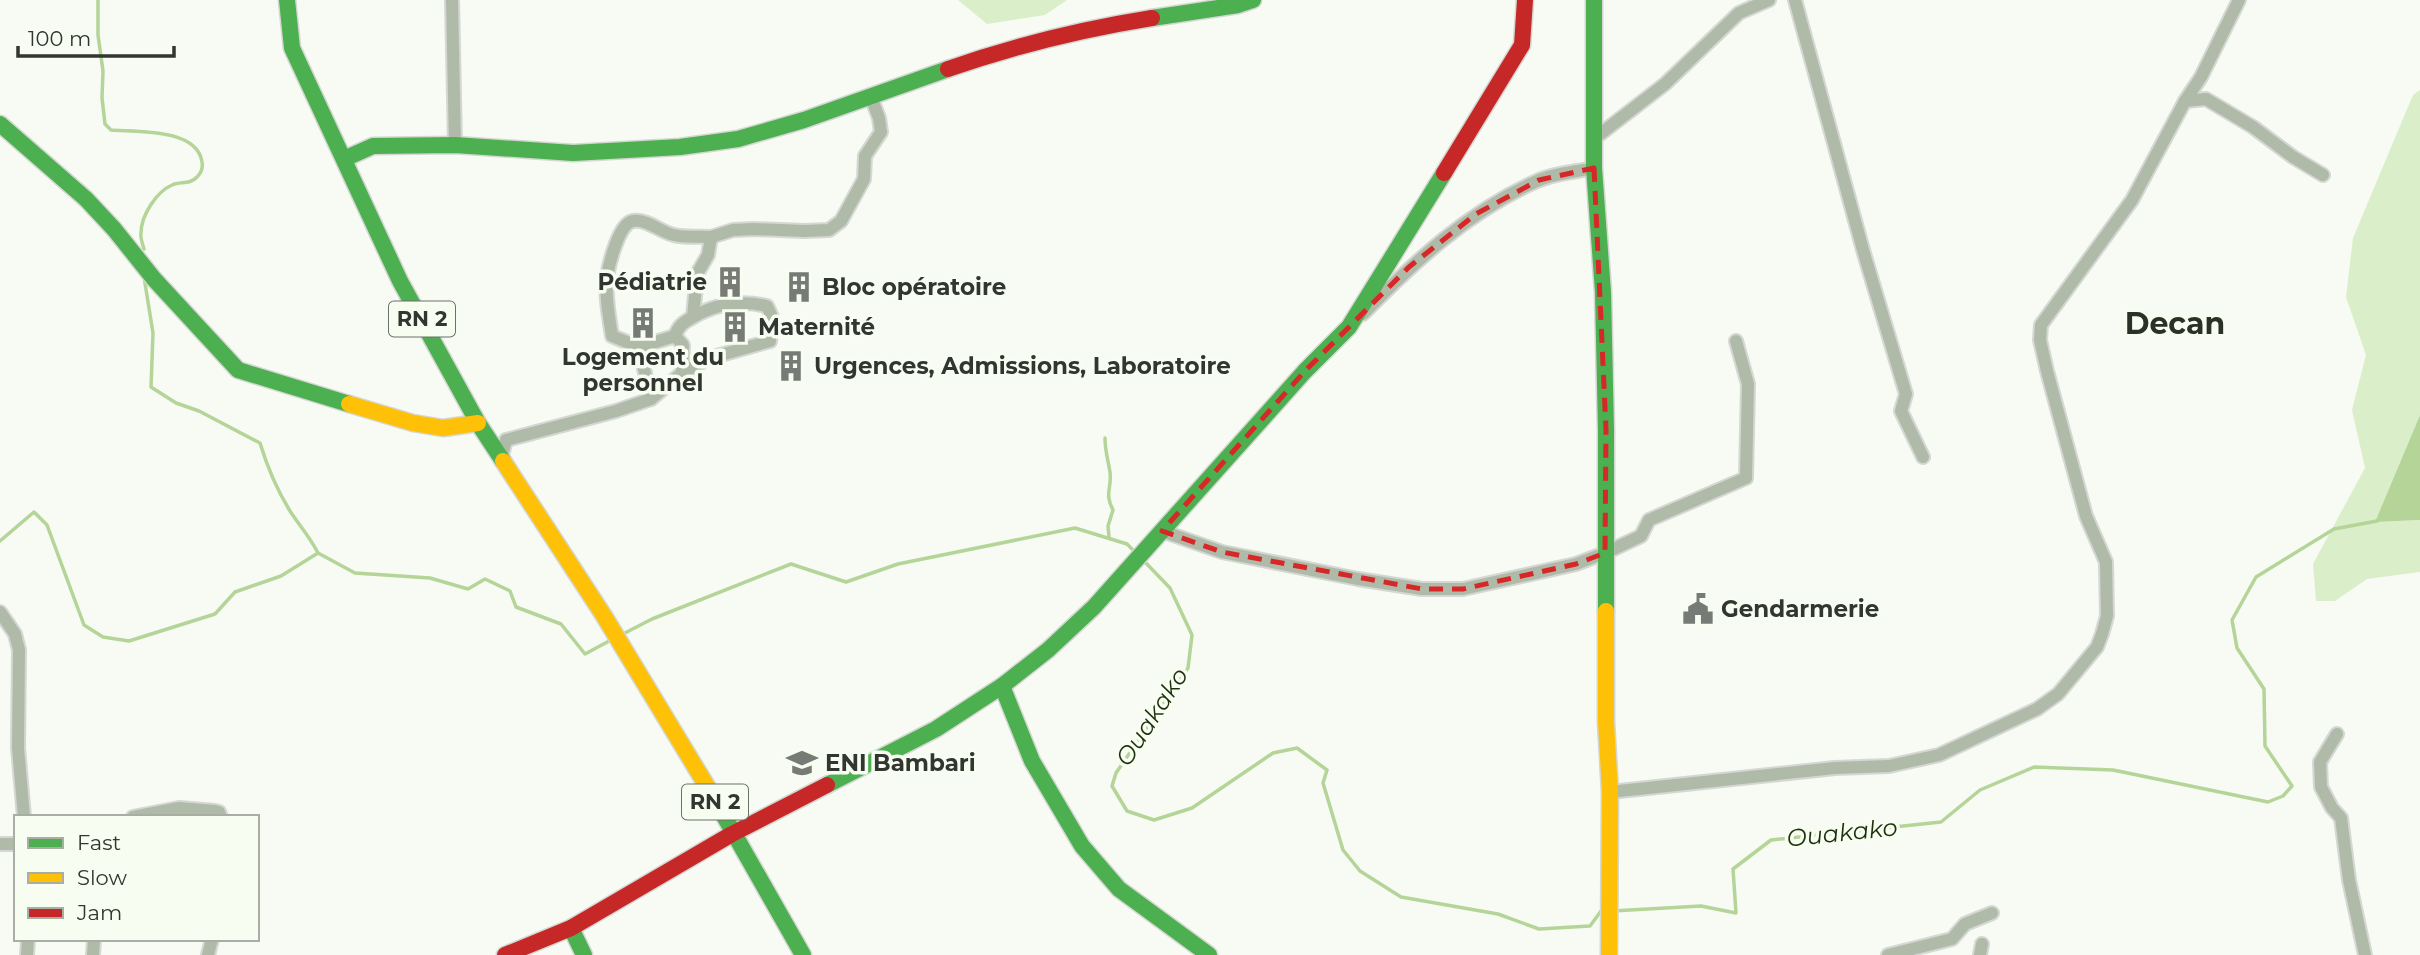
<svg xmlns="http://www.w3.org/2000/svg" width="2420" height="955" font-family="Montserrat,sans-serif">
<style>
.green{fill:#daefc9}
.water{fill:#b4d498}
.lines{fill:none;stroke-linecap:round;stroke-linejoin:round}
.stream{stroke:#b4d498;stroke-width:3.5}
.street-casing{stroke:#d4d7d2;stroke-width:16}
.fast-casing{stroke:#d4d7d2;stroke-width:19}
.slow-casing{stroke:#d4d7d2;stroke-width:19}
.jam-casing{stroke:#d4d7d2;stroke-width:19}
.street{stroke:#b0baa9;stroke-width:12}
.fast{stroke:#4caf50;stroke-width:16}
.slow{stroke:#ffc107;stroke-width:16}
.jam{stroke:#c62828;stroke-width:16}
.marked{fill:none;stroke:#d62828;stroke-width:5;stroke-dasharray:14 9;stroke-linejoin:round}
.labels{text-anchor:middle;stroke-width:7;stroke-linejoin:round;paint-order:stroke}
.shield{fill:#f7fef1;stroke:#6d716a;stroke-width:2}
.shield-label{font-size:21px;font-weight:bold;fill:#323530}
.poi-label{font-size:23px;font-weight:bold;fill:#323530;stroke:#f7fef1;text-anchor:start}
.water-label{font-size:24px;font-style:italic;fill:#1f300e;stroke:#f7fef1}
.district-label{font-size:30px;font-weight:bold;fill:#2c3128;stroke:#f7fef1}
</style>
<rect width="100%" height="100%" fill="#f7fbf4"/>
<g class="green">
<path d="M958,0H1067L1045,15L987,24Z"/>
<path d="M2420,90V415L2375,522L2420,520V572L2367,579L2335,601H2316L2313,564L2365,468L2352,410L2366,355L2346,297L2353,238L2413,95Z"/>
</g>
<path class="water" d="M2420,415V520L2375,522Z"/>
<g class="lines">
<g class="stream">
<path d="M98,0V35L103,71L102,98L105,124L111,130C136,132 197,128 202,162C203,167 201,173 197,177C190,185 180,181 172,185C156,192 141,216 141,233C140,238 143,245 144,249"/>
<path d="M144,277L153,333L151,387L176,403L199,411L260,443C267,466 277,490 290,511C299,525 310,537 318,553"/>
<path d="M1105,438C1105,451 1108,460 1110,472C1112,489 1104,493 1113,510L1108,526L1109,537"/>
<path d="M0,541L34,512L47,525L84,625L103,637L129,641L215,614L235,592L281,576L318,553L355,573L430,578L468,589L485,579L510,591L516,607L561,624L585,654L611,640"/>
<path d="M1144,561L1170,588L1192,635L1188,668L1116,773L1112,786L1127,811L1154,820L1192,808L1273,753L1297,748L1327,770L1323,783L1343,850L1360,871L1401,897L1498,914L1539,929L1590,926L1601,911H1605"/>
<path d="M621,635L652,619L791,564L846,582L898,564L1075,528L1127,544L1136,553"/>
<path d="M1612,911L1701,906L1736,913L1733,869L1771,840L1941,822L1980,790L2034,767L2113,770L2268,802L2283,796L2292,786L2265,746L2264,689L2237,648L2232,620L2256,577L2334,529L2377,521"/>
</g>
<defs>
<g id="street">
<path d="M452,0L455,145"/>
<path d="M1795,0L1863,250L1906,394L1901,411L1923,457"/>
<path d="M2185,101L2206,99L2253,127L2293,157L2323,175"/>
<path d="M1595,138L1665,84L1739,13L1769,0"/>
<path d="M711,237L733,230L754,229L804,231L829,230L841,221L864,179L865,156L881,132L879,118L871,97"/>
<path d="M1363,314C1414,262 1469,211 1537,181C1554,173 1576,172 1594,168"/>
<path d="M639,347L675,336L683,345L682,373"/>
<path d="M651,399L639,347L612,336C609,317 605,296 607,277C609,264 619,223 633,221C648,219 660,232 674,235C685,238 699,236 711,237L708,255L697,274L693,317"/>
<path d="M501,459L506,440L616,411L651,399L682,373L710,358L770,341L772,317L767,306C740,300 717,303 693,317C684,322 678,326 675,336"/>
<path d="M1162,531L1222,552L1358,579L1422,589H1463L1576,564L1605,553L1641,536L1649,520L1746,478L1748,384L1736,341"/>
<path d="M0,612L15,634L19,650L18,748L24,817"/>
<path d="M2337,734L2320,762L2321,787L2332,808L2341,818L2349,880L2365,955"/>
<path d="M1610,792L1835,768L1889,766L1939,755L2037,709L2058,694L2097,647L2102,634L2107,616L2106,562L2086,516L2047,371L2040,340L2041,325L2132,200L2185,101L2201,77L2239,0"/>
<path d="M133,817L179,808L215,811L219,812L221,817"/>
<path d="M0,844H16"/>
<path d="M27,955L28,939"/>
<path d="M93,955L94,939"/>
<path d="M208,955L212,939"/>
<path d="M1888,955L1952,939L1965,924L1992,913"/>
<path d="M1980,955L1982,944"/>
</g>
<g id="fast">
<path d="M287,0L292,48L400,281L478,423L503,461"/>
<path d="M1594,0V168L1603,292L1606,430V611"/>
<path d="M1152,18L1238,5L1253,0"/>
<path d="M0,124L86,199L114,229L154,279L238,370L349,404"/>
<path d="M344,159L373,146L455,145L573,153L680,147L738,139L804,120L948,69"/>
<path d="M1002,686L1032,761L1082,846L1119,889L1209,955"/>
<path d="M827,785L936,729L1002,686L1048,650L1094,607L1305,371L1349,327L1444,173"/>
<path d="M711,793L803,955"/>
<path d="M571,928L584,955"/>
</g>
<g id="slow">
<path d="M349,404L413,423L443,428L478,423"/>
<path d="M503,461L604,616L711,793"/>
<path d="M1606,611V722L1610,792L1609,955"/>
</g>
<g id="jam">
<path d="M948,69C1014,46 1083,29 1152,18"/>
<path d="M1444,173L1522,45L1525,0"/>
<path d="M505,955L571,928L732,834L827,785"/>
</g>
</defs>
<use href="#street" class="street-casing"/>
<use href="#fast" class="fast-casing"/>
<use href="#slow" class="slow-casing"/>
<use href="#jam" class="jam-casing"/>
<use href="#street" class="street"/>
<use href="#fast" class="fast"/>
<use href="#slow" class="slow"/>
<use href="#jam" class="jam"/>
</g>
<path class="marked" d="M1594,168L1606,430L1605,553L1576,564L1463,589H1422L1222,552L1162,531L1305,371L1409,267L1476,214L1539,180Z"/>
<defs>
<symbol id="building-bare" viewBox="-9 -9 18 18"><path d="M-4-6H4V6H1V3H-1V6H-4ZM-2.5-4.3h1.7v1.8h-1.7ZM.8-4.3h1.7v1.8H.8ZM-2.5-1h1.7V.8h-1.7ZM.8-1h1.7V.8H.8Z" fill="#777a75" stroke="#f7fef1" stroke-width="2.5" paint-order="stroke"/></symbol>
<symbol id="civic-bare" viewBox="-9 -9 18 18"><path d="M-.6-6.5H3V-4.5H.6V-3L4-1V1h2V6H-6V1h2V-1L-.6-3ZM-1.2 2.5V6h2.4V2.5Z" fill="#777a75" stroke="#f7fef1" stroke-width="2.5" paint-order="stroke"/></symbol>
<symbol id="school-bare" viewBox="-9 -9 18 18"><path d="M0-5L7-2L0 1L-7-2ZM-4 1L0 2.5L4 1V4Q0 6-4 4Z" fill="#777a75" stroke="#f7fef1" stroke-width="2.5" paint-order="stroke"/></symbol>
</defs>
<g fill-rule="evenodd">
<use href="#building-bare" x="708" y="260" width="44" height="44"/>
<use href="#building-bare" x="777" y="265" width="44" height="44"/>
<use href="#building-bare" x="621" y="301" width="44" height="44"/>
<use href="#building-bare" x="713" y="305" width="44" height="44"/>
<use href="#building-bare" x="769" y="344" width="44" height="44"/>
<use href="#civic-bare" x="1676" y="587" width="44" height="44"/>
<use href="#school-bare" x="780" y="741" width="44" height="44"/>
</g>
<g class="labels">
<g class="shield">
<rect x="389" y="301.5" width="66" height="35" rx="5"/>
<rect x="682" y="784.5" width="66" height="35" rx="5"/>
</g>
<g class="shield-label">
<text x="422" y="326">RN 2</text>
<text x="715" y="809">RN 2</text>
</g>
<g class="poi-label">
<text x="707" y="290" text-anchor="end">Pédiatrie</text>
<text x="822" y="295">Bloc opératoire</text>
<text x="758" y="335">Maternité</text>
<text x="643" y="365" text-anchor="middle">Logement du<tspan x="643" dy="26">personnel</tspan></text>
<text x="814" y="374">Urgences, Admissions, Laboratoire</text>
<text x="1721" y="617">Gendarmerie</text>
<text x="825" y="771">ENI Bambari</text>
</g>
<g class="water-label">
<text transform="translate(1152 717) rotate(-57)" y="8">Ouakako</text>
<text transform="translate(1842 833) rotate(-6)" y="8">Ouakako</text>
</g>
<g class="district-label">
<text x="2175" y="334">Decan</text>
</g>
</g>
<rect x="14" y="815" width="245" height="126" fill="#f7fef1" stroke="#a8aea4" stroke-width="2"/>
<rect x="28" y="838" width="35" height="10" fill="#4caf50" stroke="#a8aea4" stroke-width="2"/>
<text x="77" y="850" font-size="21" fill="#323530">Fast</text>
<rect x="28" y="873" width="35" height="10" fill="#ffc107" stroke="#a8aea4" stroke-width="2"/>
<text x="77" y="885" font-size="21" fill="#323530">Slow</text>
<rect x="28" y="908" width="35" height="10" fill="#c62828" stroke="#a8aea4" stroke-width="2"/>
<text x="77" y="920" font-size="21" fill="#323530">Jam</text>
<path d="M18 46v10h156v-10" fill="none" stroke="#323530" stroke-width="3.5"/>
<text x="28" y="46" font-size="21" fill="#323530" stroke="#f7fef1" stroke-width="5" paint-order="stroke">100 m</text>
</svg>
